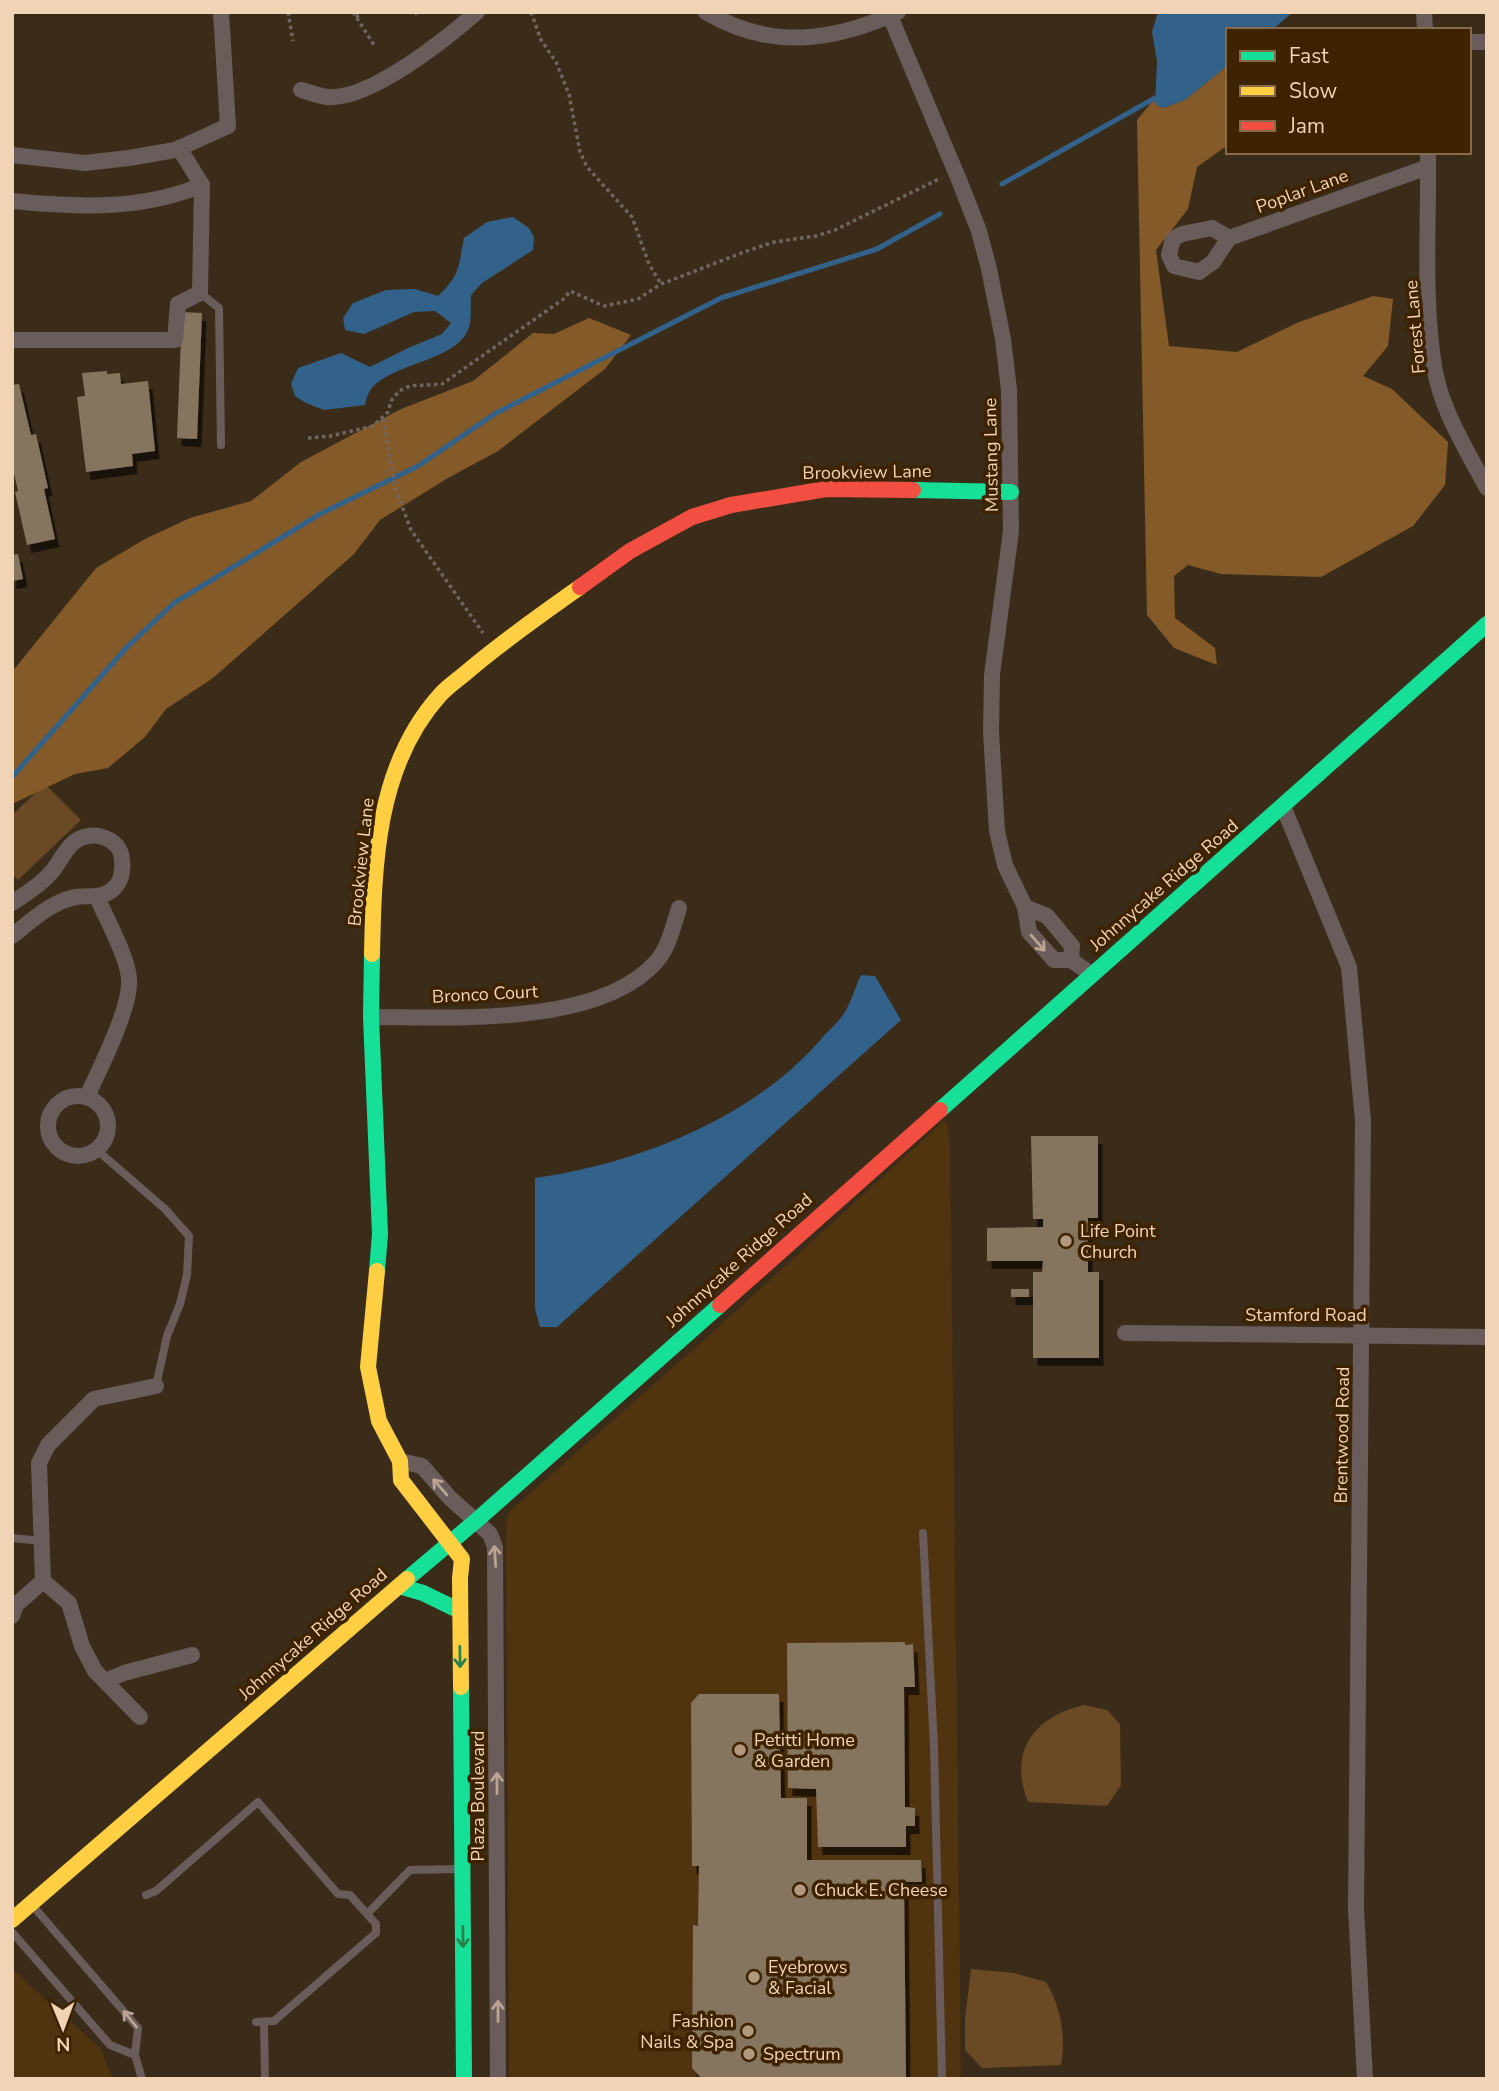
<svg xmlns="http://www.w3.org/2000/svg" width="1499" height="2091" font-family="'Nunito Sans',sans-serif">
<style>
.built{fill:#50330f}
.green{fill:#6a4925}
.forest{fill:#855a29}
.water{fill:#326189}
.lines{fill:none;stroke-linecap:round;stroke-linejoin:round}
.stream{stroke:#326189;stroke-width:5}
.building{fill:#85745f;filter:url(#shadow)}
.path{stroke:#716560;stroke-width:3.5;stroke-dasharray:3.5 3.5;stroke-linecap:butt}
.lane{stroke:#6a5c5b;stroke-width:8}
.street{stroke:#6a5c5b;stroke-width:16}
.fast{stroke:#16e098;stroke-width:16}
.slow{stroke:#ffcf43;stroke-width:16}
.jam{stroke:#f24e42;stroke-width:16}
.oneway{stroke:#bba492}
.oneway2{stroke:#2a824c}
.poi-dot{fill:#b1997f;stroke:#3e2301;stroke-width:2.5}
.labels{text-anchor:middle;stroke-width:7;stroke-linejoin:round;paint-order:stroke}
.street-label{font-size:18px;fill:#f1d4b6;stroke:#3e2301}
.poi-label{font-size:18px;fill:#f1d4b6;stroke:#3e2301;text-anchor:start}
</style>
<defs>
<filter id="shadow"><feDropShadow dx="4.5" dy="8" stdDeviation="0" flood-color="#0009"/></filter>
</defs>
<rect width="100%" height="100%" fill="#3b2c19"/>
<g class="built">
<path d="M946,1119L950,1140L961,2079H509L506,1524L509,1512L704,1340Z"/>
<path d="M12,1969L100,2048L113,2079H12Z"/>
</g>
<g class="green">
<path d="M45,784L81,820L18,880L12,874V815Z"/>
<path d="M1084,1705L1107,1710L1120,1724L1121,1785L1107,1806L1028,1802C1008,1752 1033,1717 1084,1705Z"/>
<path d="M971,1969L1014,1973L1046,1982C1061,2008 1066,2035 1061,2065L982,2068L965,2050V2019Z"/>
</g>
<g class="forest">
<path d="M1228,65V145L1197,167L1188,209L1156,250L1169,346L1237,352L1299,322L1373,296L1393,299L1388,346L1363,376L1392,389L1448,442L1445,485L1413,526L1321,577L1221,574L1188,565L1174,576L1175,618L1215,648L1217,665L1174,648L1147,615L1137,120L1155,98L1163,108L1185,100Z"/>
<path d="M589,318L631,335L605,369L498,451L448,478L380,520L354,554L213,678L166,709L145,737L108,768L75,774L12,804V672L96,568L145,539L190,518L251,501L301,462L401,409L473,381L533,333L554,334Z"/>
</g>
<g class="water">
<path d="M1158,12H1293L1272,30H1228V65L1185,100L1163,108L1155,104L1157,61L1152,32Z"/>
<path d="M513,217L529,228L534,237L533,250L482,283L471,295C470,305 472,318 469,327C459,361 393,362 371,389C368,393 366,400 365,405L324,410L306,403L295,396L291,384L298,368L341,353L370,367L408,348L442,334L451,323L435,311L414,312L364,334L345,330L343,318L353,303L386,290L415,289L438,296C461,274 458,267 464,238L487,222Z"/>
<path d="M861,975L875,976L901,1020L557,1327H540L535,1309V1178C637,1164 754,1118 822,1038C830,1029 841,1020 846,1010C852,999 856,986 861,975Z"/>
</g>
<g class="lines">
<g class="stream">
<path d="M1002,184L1155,98"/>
<path d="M12,777L127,647L174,603L320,514L418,466L496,413L721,298L877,249L940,214"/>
</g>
</g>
<g class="building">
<path d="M182,312L202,313L197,439L177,438Z"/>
<path d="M107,371V374L120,373L121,384L148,381L155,451L132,454L133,466L86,472L77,397L85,396L82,373Z"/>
<path d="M19,384L31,435L36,434L48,488L44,489L55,539L27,545L15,492L18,491L12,465V385Z"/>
<path d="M18,554L23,579L12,581V555Z"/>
<path d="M1031,1136H1098V1218H1088V1272H1099V1358H1033V1272H1042L1043,1261H987V1228L1043,1227V1219H1033Z"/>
<rect x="1011" y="1289" width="18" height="8"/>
<path d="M905,1642V1645L913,1644L915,1687H904L905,1807L915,1808V1826H906V1847H818L816,1789L788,1788L787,1643Z"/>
<path d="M699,1694H779L781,1798H807V1860H921L922,1882H904L906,2079H702L692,2068L693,1925L698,1926L699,1866H692L691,1703Z"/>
</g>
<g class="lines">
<g class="path">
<path d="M288,12L293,41"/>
<path d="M353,12L374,45"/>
<path d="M415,12L418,16"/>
<path d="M531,12L541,40L556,62L569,94L580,152L587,167L632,217L649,264L661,284"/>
<path d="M356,17L363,12"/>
<path d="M383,419L396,490L411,530L483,633"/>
<path d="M308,438L331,436L373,426L388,412L391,401L399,391L410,386L442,384L565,298L570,291L604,306L638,299L661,284L747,251L774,242L816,236L835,230L941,178"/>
</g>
<g class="lane">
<path d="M200,293L219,308L221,445"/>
<path d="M97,1150L165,1209L189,1236L187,1275L180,1304L167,1336L156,1386"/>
<path d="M923,1533L934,1746L942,2079"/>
<path d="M12,1538L42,1541"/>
<path d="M146,1895L156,1891L258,1802L338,1894L350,1895L376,1924V1933L274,2021L256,2022"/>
<path d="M367,1914L410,1870L460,1869"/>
<path d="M12,1932L110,2045L135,2055L138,2028L33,1906"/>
<path d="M264,2022L265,2079"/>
<path d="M135,2055L142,2079"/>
</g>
<g class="street">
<path d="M706,12C770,50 832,42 898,12"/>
<path d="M1424,12L1425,30"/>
<path d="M890,16L959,180L979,231L989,269L1003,339L1009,390L1011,531L992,675L991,732L997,831L1005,865L1025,907L1029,932L1054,960H1071L1091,974"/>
<path d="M1469,42H1487"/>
<path d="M301,90C309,92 319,96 327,97C369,101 446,39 477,12"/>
<path d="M1428,152C1429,223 1423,296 1434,366C1441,410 1466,449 1487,488"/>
<path d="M12,155L85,163L129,158L175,150L228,126L221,12"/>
<path d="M12,201C76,207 141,211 202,185"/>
<path d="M1229,238L1212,228L1182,234L1173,239L1169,255L1174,266L1199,272L1213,262L1229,238L1428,167"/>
<path d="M12,340H175L178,304L200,293L202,185L179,148"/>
<path d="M1283,806L1349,967L1363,1121L1356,1909L1365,2079"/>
<path d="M12,903C27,893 43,883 54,869C60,861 65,850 73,843C90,828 121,837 122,860C123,869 122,879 116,886C106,899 90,895 76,897C52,901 30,922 12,936"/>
<path d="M1025,907L1047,916L1072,946L1071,960"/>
<path d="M371,1017C451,1017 598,1027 656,962C669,947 673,927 679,908"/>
<circle cx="78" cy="1126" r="30"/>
<path d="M87,1097C99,1069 132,1007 129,978C127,956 106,918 97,897"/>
<path d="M1125,1333L1487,1337"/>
<path d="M400,1461L422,1466L450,1498L490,1534L495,1547L498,2079"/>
<path d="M43,1581L69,1603L82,1646L95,1671L140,1717"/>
<path d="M12,1616L16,1605L43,1581L39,1463L48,1445L94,1399L156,1386"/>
<path d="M105,1681L124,1673L192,1655"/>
</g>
<g class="fast">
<path d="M913,490L1011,492"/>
<path d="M372,954L371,1017L380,1234L377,1271"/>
<path d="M940,1110L1487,624"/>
<path d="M407,1579L477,1520L720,1305"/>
<path d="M399,1586L423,1593L460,1611"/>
<path d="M461,1687L464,2079"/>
</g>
<g class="slow">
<path d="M372,954C374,864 376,766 440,695C448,686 459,679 468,671C503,641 542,614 580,587"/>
<path d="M377,1271L368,1367L379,1421L400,1461L401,1480L462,1559L460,1578L461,1687"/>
<path d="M12,1920L407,1579"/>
</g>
<g class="jam">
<path d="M580,587L630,551L692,517L731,505L826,489L913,490"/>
<path d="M720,1305L940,1110"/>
</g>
</g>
<defs><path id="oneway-shaft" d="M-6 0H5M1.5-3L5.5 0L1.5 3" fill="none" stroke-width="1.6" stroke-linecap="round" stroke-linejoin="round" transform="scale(1.75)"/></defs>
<g class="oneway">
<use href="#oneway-shaft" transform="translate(1038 943) rotate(49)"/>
<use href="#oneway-shaft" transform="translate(440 1487) rotate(-131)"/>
<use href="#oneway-shaft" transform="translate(495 1556) rotate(-94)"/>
<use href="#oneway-shaft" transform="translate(497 1783) rotate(-90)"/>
<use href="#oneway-shaft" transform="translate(498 2011) rotate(-90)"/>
<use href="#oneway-shaft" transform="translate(130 2019) rotate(-129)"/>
</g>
<g class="oneway2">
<use href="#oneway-shaft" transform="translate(460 1657) rotate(89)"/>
<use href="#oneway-shaft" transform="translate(463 1937) rotate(90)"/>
</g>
<g class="poi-dot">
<circle cx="1066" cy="1241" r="7"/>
<circle cx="740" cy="1750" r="7"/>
<circle cx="800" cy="1890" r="7"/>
<circle cx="754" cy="1977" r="7"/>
<circle cx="748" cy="2031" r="7"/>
<circle cx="749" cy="2054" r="7"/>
</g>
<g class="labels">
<g class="street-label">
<text transform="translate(1302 191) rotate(-20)" y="6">Poplar Lane</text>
<text transform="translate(1415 327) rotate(-95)" y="6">Forest Lane</text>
<text transform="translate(991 455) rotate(-91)" y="6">Mustang Lane</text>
<text transform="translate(867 472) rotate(-1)" y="6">Brookview Lane</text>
<text transform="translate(361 862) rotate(-84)" y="6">Brookview Lane</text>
<text transform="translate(1164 885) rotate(-41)" y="6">Johnnycake Ridge Road</text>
<text transform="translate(485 994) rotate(-3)" y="6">Bronco Court</text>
<text transform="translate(739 1260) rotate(-42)" y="6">Johnnycake Ridge Road</text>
<text x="1306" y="1321">Stamford Road</text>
<text transform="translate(1342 1435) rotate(-89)" y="6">Brentwood Road</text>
<text transform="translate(313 1634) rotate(-41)" y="6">Johnnycake Ridge Road</text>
<text transform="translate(478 1796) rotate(-90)" y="6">Plaza Boulevard</text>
</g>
<g class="poi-label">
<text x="1080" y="1237">Life Point<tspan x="1080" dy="21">Church</tspan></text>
<text x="754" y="1746">Petitti Home<tspan x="754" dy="21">&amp; Garden</tspan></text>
<text x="814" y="1896">Chuck E. Cheese</text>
<text x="768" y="1973">Eyebrows<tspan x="768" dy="21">&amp; Facial</tspan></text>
<text x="734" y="2027" text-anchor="end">Fashion<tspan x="734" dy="21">Nails &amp; Spa</tspan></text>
<text x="763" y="2060">Spectrum</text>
</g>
</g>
<rect width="1499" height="2091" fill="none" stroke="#f1d4b6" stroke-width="28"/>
<rect x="1226" y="28" width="245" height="126" fill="#3e2301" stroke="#866a49" stroke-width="2"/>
<rect x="1240" y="51" width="35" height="10" fill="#16e098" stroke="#866a49" stroke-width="2"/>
<text x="1289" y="63" font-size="21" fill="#f1d4b6">Fast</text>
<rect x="1240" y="86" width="35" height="10" fill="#ffcf43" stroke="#866a49" stroke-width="2"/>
<text x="1289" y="98" font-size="21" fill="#f1d4b6">Slow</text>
<rect x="1240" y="121" width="35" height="10" fill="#f24e42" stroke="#866a49" stroke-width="2"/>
<text x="1289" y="133" font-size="21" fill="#f1d4b6">Jam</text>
<g transform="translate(63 2028) rotate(179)" stroke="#3e2301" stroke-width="5" paint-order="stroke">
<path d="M0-5L12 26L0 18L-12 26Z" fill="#f1d4b6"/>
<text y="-10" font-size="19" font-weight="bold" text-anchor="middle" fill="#f1d4b6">N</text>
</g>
</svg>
